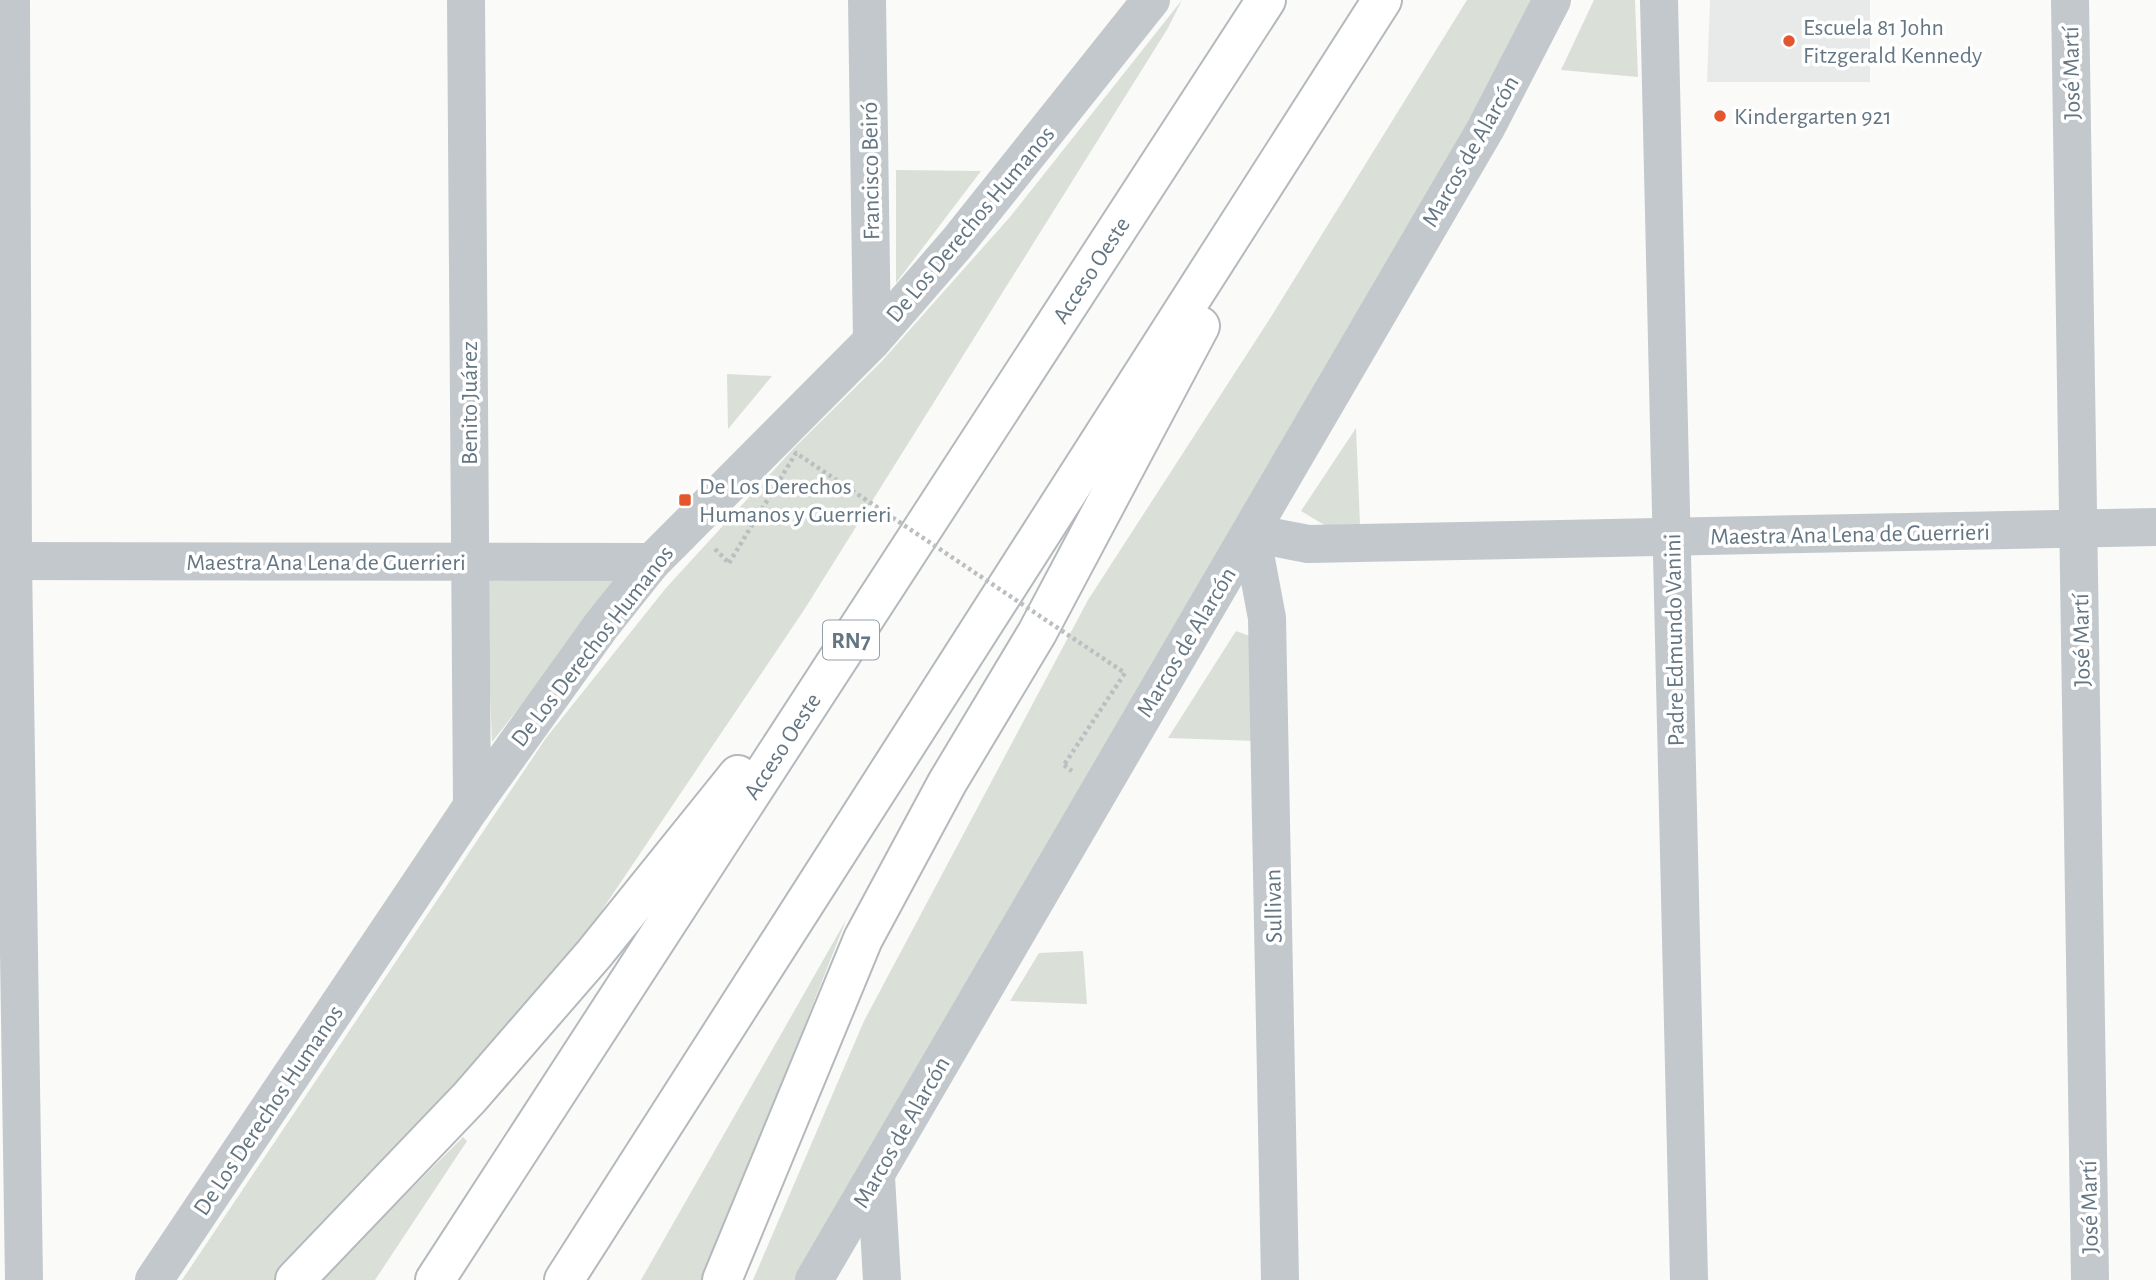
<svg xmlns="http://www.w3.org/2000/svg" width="2156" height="1280" font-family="'Alegreya Sans',sans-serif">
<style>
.built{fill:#e8e9e9}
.green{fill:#dadfd7}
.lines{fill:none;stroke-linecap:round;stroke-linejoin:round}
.highway-casing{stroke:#b4b9bd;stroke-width:42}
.path{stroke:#bbbfc2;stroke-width:4.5;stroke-dasharray:3.5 3.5;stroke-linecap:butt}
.minor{stroke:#c3c8cc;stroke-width:38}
.highway{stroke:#fff;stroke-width:38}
.path-bridge{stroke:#bbbfc2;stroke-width:4.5;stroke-dasharray:3.5 3.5;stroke-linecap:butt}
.poi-dot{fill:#e4572e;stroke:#fff;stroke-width:2.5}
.labels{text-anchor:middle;stroke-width:7;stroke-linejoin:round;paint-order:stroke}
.shield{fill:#fff;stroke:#939fa8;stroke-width:2}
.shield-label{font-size:23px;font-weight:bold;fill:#657683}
.poi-label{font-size:24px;fill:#657683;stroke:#fff;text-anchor:start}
.street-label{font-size:24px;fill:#657683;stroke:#fff}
</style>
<rect width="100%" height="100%" fill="#fafaf8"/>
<path class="built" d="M1710,0H1870V82H1707Z"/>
<g class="green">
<path d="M1182,0L1168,28L804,610L598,916L509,1027L278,1280H182L546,738L666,588L794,448L882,361L1010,217Z"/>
<path d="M1467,0H1538L802,1280H753L864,1021L1088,600L1269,320Z"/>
<path d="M1594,0H1635L1638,77L1561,70Z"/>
<path d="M896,170L981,171L896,283Z"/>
<path d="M727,374L772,376L728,429Z"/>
<path d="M1356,428L1360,525L1326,526L1301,511Z"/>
<path d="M633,564L492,742L485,570Z"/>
<path d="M1236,631L1255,638L1256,741L1168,738Z"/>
<path d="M846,920L705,1280H641Z"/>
<path d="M1083,951L1087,1004L1010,1001L1039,953Z"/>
<path d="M463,1137L467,1141L375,1280H320Z"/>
</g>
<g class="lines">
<defs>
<g id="highway">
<path d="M295,1280L470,1097L594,954L738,775"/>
<path d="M435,1280L1266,0"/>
<path d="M564,1280L1382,0"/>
<path d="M722,1280L863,939L947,783L1037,633L1200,326"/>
</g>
</defs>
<use href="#highway" class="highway-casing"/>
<g class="path">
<path d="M715,549L729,563"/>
<path d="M1064,765L1072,771"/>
</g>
<g class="minor">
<path d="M11,0L13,561L24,1280"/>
<path d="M466,0L472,806"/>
<path d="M867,0L872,341"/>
<path d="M1659,0L1689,1280"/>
<path d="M2070,0L2090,1280"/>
<path d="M0,561L652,562"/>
<path d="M876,1177L882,1280"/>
<path d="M154,1280L472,806L601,626L652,562L872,341L957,243L1151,0"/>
<path d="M814,1280L1486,128L1552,0"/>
<path d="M1280,1280L1267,618L1251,533L1308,544L2156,527"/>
</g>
<use href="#highway" class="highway"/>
<path class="path-bridge" d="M729,563L796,453L1125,673L1064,765"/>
</g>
<g class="poi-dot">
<circle cx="1789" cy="41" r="7"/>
<circle cx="1720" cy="116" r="7"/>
<rect x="678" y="493" width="14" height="14" rx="3.5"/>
</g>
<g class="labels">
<rect class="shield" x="823" y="620.5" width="56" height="39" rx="5"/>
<g class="shield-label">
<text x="851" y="648">RN7</text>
</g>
<g class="poi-label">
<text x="1803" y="35">Escuela 81 John<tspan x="1803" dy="28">Fitzgerald Kennedy</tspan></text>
<text x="1734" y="124">Kindergarten 921</text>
<text x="699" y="494">De Los Derechos<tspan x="699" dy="28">Humanos y Guerrieri</tspan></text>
</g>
<g class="street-label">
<text transform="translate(2071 73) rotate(-91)" y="8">José Martí</text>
<text transform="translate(1470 151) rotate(-60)" y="8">Marcos de Alarcón</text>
<text transform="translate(870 171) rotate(-91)" y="8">Francisco Beiró</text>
<text transform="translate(970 224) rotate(-50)" y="8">De Los Derechos Humanos</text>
<text transform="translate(1091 270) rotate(-57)" y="8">Acceso Oeste</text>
<text transform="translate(469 403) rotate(-90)" y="8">Benito Juárez</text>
<text transform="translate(1850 534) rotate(-1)" y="8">Maestra Ana Lena de Guerrieri</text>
<text x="326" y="570">Maestra Ana Lena de Guerrieri</text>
<text transform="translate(1674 640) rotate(-91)" y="8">Padre Edmundo Vanini</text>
<text transform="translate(2081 640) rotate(-91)" y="8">José Martí</text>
<text transform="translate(1186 642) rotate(-59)" y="8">Marcos de Alarcón</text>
<text transform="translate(592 646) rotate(-52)" y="8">De Los Derechos Humanos</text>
<text transform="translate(782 746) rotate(-57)" y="8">Acceso Oeste</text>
<text transform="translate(1273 906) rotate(-91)" y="8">Sullivan</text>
<text transform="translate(268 1110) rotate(-56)" y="8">De Los Derechos Humanos</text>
<text transform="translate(901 1132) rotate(-60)" y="8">Marcos de Alarcón</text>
<text transform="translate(2089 1207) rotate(-91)" y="8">José Martí</text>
</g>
</g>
</svg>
